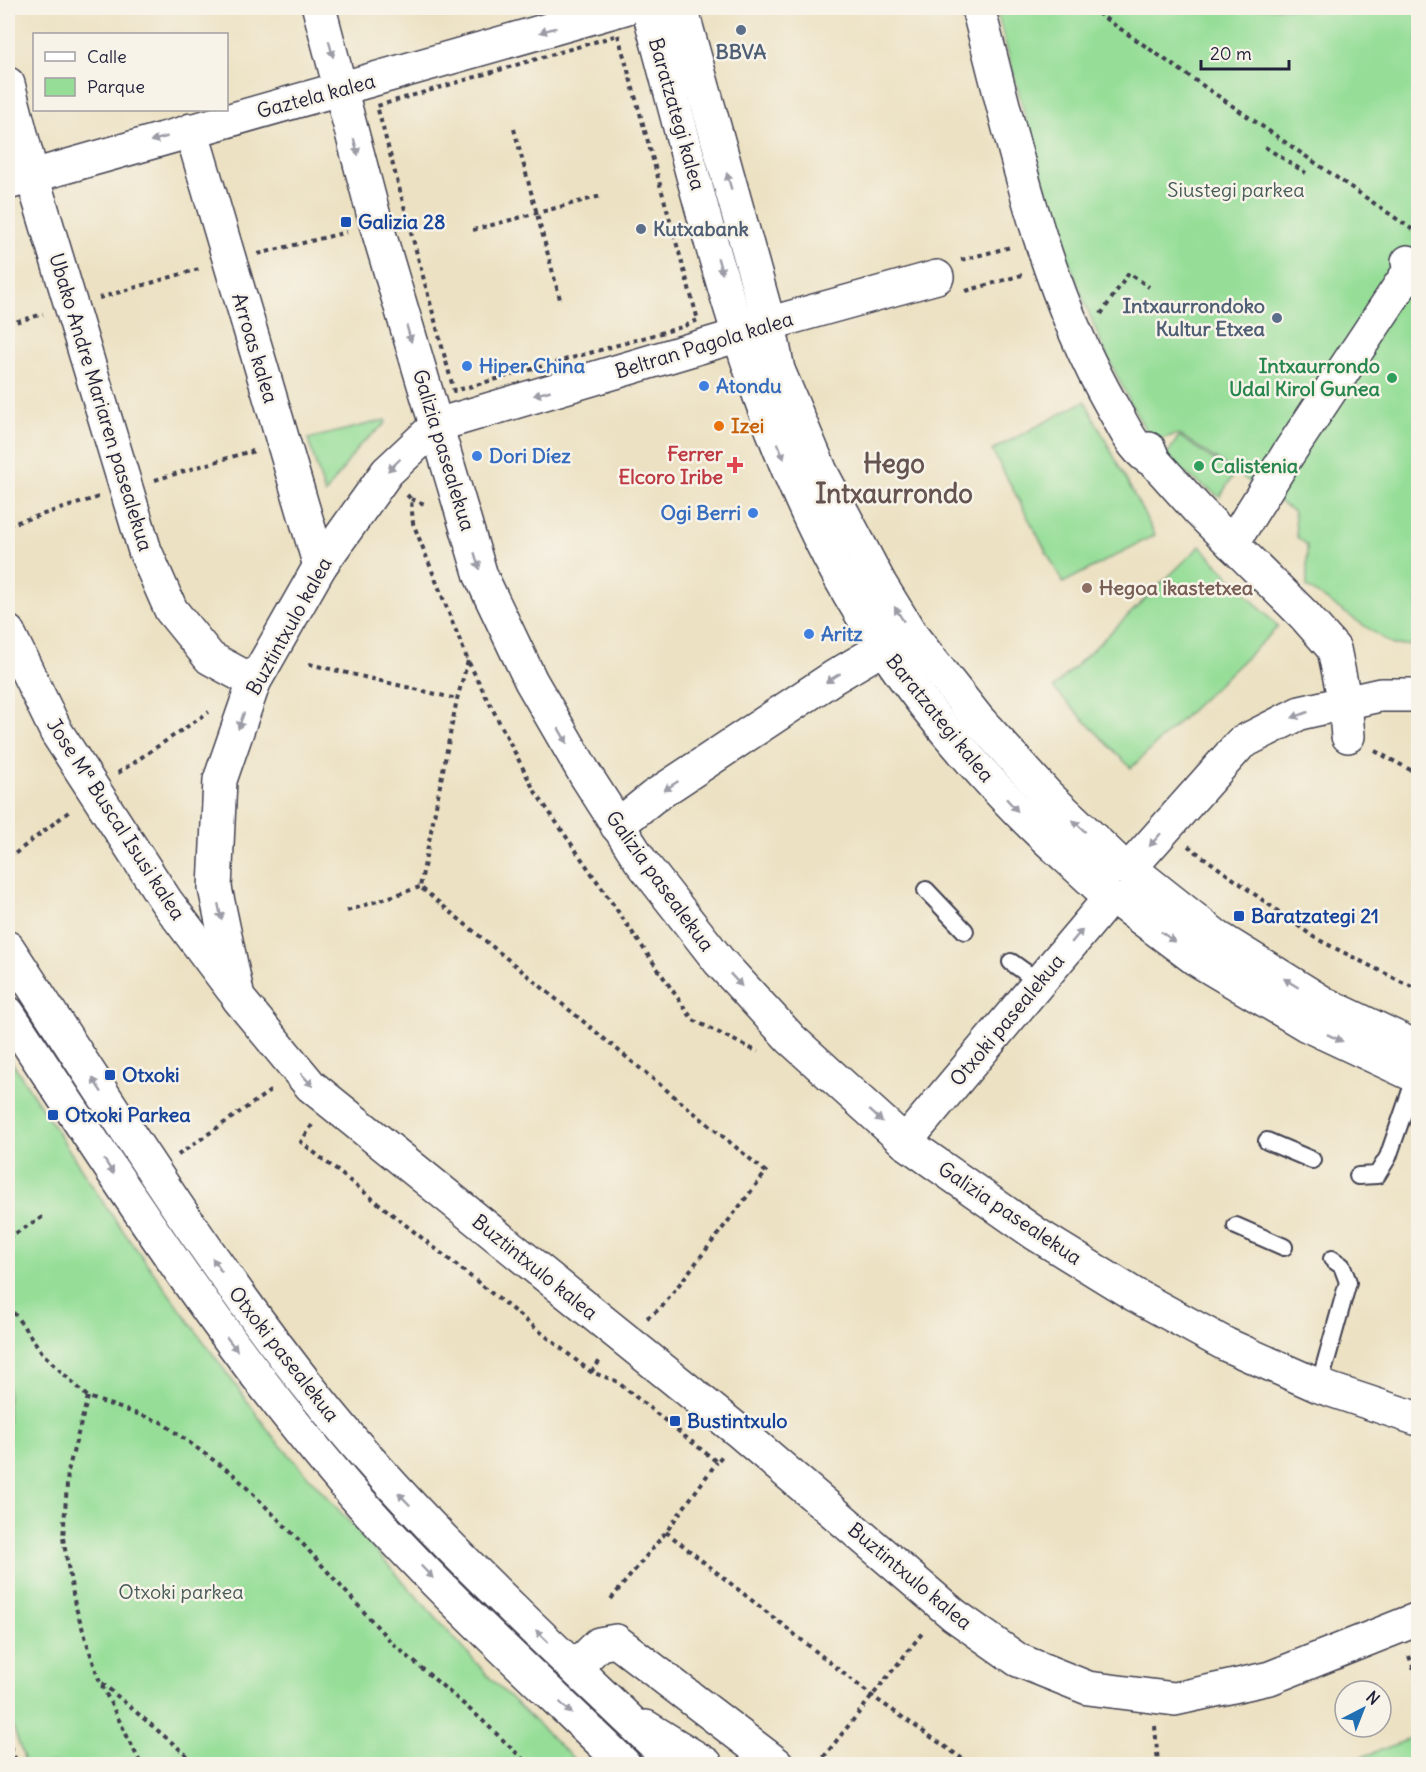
<svg xmlns="http://www.w3.org/2000/svg" width="1426" height="1772" font-family="Delius,sans-serif">
<style>
.green{fill:#96de98;stroke:#5c806a;stroke-width:1.5}
.lines{fill:none;stroke-linecap:round;stroke-linejoin:round}
.lane-casing{stroke:#403f4f;stroke-width:20}
.street-casing{stroke:#403f4f;stroke-width:36}
.secondary-casing{stroke:#403f4f;stroke-width:36}
.path{stroke:#403f4f;stroke-width:4;stroke-dasharray:4.5 4.5;stroke-linecap:butt}
.lane{stroke:#fff;stroke-width:16}
.street{stroke:#fff;stroke-width:33}
.secondary{stroke:#fff;stroke-width:33}
.oneway{fill:#9c9ca7}
.service-dot{fill:#5c6f8a;stroke:#f7f3e8;stroke-width:2}
.transit-dot{fill:#1a4fb4;stroke:#f7f3e8;stroke-width:2}
.shop-dot{fill:#3f7fe0;stroke:#f7f3e8;stroke-width:2}
.leisure-dot{fill:#2e9e5b;stroke:#f7f3e8;stroke-width:2}
.food-dot{fill:#e8710a;stroke:#f7f3e8;stroke-width:2}
.health-dot{fill:#e0444e;stroke:#f7f3e8;stroke-width:2}
.education-dot{fill:#8d6e63;stroke:#f7f3e8;stroke-width:2}
.labels{text-anchor:middle;stroke-width:5;stroke-linejoin:round;paint-order:stroke}
.service-label{font-size:20px;font-weight:bold;fill:#4e5e75;stroke:#f7f3e8}
.street-label{font-size:20px;fill:#22223b;stroke:#f7f3e8}
.park-label{font-size:20px;fill:#455a57;stroke:#f7f3e8}
.transit-label{font-size:20px;font-weight:bold;fill:#164399;stroke:#f7f3e8;text-anchor:start}
.shop-label{font-size:20px;font-weight:bold;fill:#366cbe;stroke:#f7f3e8;text-anchor:start}
.leisure-label{font-size:20px;font-weight:bold;fill:#27864d;stroke:#f7f3e8;text-anchor:end}
.food-label{font-size:20px;font-weight:bold;fill:#c56008;stroke:#f7f3e8;text-anchor:start}
.health-label{font-size:20px;font-weight:bold;fill:#be3a42;stroke:#f7f3e8;text-anchor:end}
.education-label{font-size:20px;font-weight:bold;fill:#785e54;stroke:#f7f3e8;text-anchor:start}
.district-label{font-size:26px;font-weight:bold;fill:#645351;stroke:#f7f3e8}
</style>
<rect width="100%" height="100%" fill="#f7f3e8"/>
<filter id="ink" filterUnits="userSpaceOnUse"><feTurbulence type="fractalNoise" baseFrequency=".0167" numOctaves="2"/><feDisplacementMap in="SourceGraphic" scale="12" xChannelSelector="R" yChannelSelector="G"/><feConvolveMatrix kernelMatrix="1 2 1 2 8 2 1 2 1" color-interpolation-filters="sRGB"/></filter>
<filter id="wash" filterUnits="userSpaceOnUse"><feTurbulence type="fractalNoise" baseFrequency=".008" numOctaves="4" result="noise"/><feDisplacementMap in="SourceGraphic" scale="24" xChannelSelector="R" yChannelSelector="G"/><feGaussianBlur stdDeviation="1.35" result="paint"/><feColorMatrix in="noise" values="0 0 0 0 0 0 0 0 0 0 0 0 0 0 0 0 0 1.4 0 .05"/><feComposite in="paint" operator="in"/></filter>
<g filter="url(#wash)">
<rect width="100%" height="100%" fill="#ece1c2"/>
<g class="green">
<path d="M996,8H1418V645H1393L1307,587V545L1297,537L1294,512L1179,434L1152,441C1070,305 1037,159 996,8Z"/>
<path d="M1085,401L1155,535L1063,583L992,450Z"/>
<path d="M385,420L386,423L359,446L325,494L308,439Z"/>
<path d="M1179,436L1234,474L1220,497L1164,459Z"/>
<path d="M1200,546L1278,627L1131,768L1053,688Z"/>
<path d="M8,1056L108,1210L274,1438L490,1678L579,1764H26L8,1713Z"/>
<path d="M1418,1736V1764H1343Z"/>
</g>
</g>
<g filter="url(#ink)">
<g class="lines">
<defs>
<g id="lane">
<path d="M926,890L965,931"/>
<path d="M1011,962L1039,982"/>
<path d="M1267,1141L1312,1160"/>
<path d="M1358,1176L1377,1175L1388,1157L1416,1076"/>
<path d="M1236,1226L1284,1247"/>
<path d="M1319,1386L1348,1282L1342,1266L1332,1259"/>
</g>
<g id="street">
<path d="M319,8L375,220L481,576L531,681L585,774L640,860L719,961L791,1039L905,1142L1036,1234L1135,1295L1227,1345L1319,1386L1418,1419"/>
<path d="M648,8C707,221 757,465 884,649C924,708 970,762 1020,813C1046,840 1075,864 1102,890"/>
<path d="M681,8L769,324L778,370L821,472L880,584L912,636L977,718L1048,796L1122,866"/>
<path d="M978,8C1014,144 1042,284 1113,408C1125,428 1133,451 1154,461"/>
<path d="M8,84L32,176L145,551L171,610L210,658L254,682"/>
<path d="M191,130L320,566"/>
<path d="M8,183L625,8"/>
<path d="M937,277L753,328L740,335L437,425L387,472L320,566L254,682L220,780L215,888L238,998L311,1086L741,1433L954,1615L1018,1660L1088,1688L1175,1699L1270,1678L1418,1619"/>
<path d="M1149,449L1154,461L1199,511L1304,615L1334,649L1345,703L1348,736"/>
<path d="M1232,544L1288,454L1413,266L1408,262"/>
<path d="M8,632L57,733L166,901L233,990"/>
<path d="M617,826L653,797L834,677L883,648L906,651"/>
<path d="M1130,868L1241,743L1300,713L1380,695H1418"/>
<path d="M1134,873L1137,887L1132,898L1121,903L1105,895C1098,883 1102,871 1115,866L1130,868L1217,937L1325,1004L1418,1048"/>
<path d="M1121,903L1196,959L1307,1025L1418,1077"/>
<path d="M905,1142L1109,899"/>
<path d="M575,1668L599,1644L616,1641L777,1764"/>
<path d="M646,1727L706,1764"/>
</g>
<g id="secondary">
<path d="M8,948C107,1099 202,1254 315,1395C422,1530 552,1645 675,1764"/>
<path d="M8,1013C115,1175 219,1339 347,1487C432,1585 530,1673 624,1764"/>
</g>
</defs>
<use href="#lane" class="lane-casing"/>
<use href="#street" class="street-casing"/>
<use href="#secondary" class="secondary-casing"/>
<g class="path">
<path d="M1090,8L1413,230"/>
<path d="M618,35L698,320L682,327L454,391L377,106Z"/>
<path d="M514,129L560,299"/>
<path d="M1265,147L1306,173"/>
<path d="M473,230L601,196"/>
<path d="M258,254L347,232"/>
<path d="M961,260L1011,247"/>
<path d="M966,291L1022,275"/>
<path d="M99,298L199,269"/>
<path d="M1101,314L1129,273L1149,287"/>
<path d="M8,324L43,314"/>
<path d="M155,480L251,451L252,454"/>
<path d="M407,495L411,499L413,523L468,661L534,790L693,1020L758,1052"/>
<path d="M411,499L427,505"/>
<path d="M8,525L99,497"/>
<path d="M468,661L457,699L420,887L766,1172L661,1308L647,1318"/>
<path d="M309,664L457,699"/>
<path d="M1375,751L1418,774"/>
<path d="M118,773L209,712"/>
<path d="M1188,846L1315,938L1418,990"/>
<path d="M8,859L71,810"/>
<path d="M347,911L420,887"/>
<path d="M312,1125L301,1142L591,1372L616,1381L717,1462L722,1456"/>
<path d="M178,1155L273,1089"/>
<path d="M8,1238L44,1216"/>
<path d="M8,1305L44,1355L88,1397L161,1422L234,1475L301,1542L391,1642L481,1719L528,1764"/>
<path d="M591,1372L602,1358"/>
<path d="M88,1397L68,1471L63,1538L75,1605L99,1680L141,1764"/>
<path d="M666,1532L872,1696L970,1764"/>
<path d="M611,1599L666,1532L717,1462"/>
<path d="M1409,1656L1418,1680"/>
<path d="M102,1683L197,1764"/>
<path d="M1155,1726L1158,1764"/>
<path d="M8,1739L17,1764"/>
<path d="M818,1764L924,1631"/>
<path d="M1399,1764L1418,1758"/>
</g>
<use href="#lane" class="lane"/>
<use href="#street" class="street"/>
<use href="#secondary" class="secondary"/>
</g>
<defs><path id="oneway-solid" d="M-6-.8H1V-3.2L6.5 0L1 3.2V.8H-6Z" transform="scale(1.5)"/></defs>
<g class="oneway">
<use href="#oneway-solid" transform="translate(548 30) rotate(164)"/>
<use href="#oneway-solid" transform="translate(331 49) rotate(75)"/>
<use href="#oneway-solid" transform="translate(159 139) rotate(164)"/>
<use href="#oneway-solid" transform="translate(356 147) rotate(75)"/>
<use href="#oneway-solid" transform="translate(729 181) rotate(-106)"/>
<use href="#oneway-solid" transform="translate(720 266) rotate(74)"/>
<use href="#oneway-solid" transform="translate(409 334) rotate(74)"/>
<use href="#oneway-solid" transform="translate(542 393) rotate(164)"/>
<use href="#oneway-solid" transform="translate(781 451) rotate(69)"/>
<use href="#oneway-solid" transform="translate(394 465) rotate(136)"/>
<use href="#oneway-solid" transform="translate(477 561) rotate(73)"/>
<use href="#oneway-solid" transform="translate(899 614) rotate(-122)"/>
<use href="#oneway-solid" transform="translate(833 678) rotate(148)"/>
<use href="#oneway-solid" transform="translate(1300 715) rotate(160)"/>
<use href="#oneway-solid" transform="translate(241 721) rotate(109)"/>
<use href="#oneway-solid" transform="translate(563 736) rotate(60)"/>
<use href="#oneway-solid" transform="translate(671 786) rotate(146)"/>
<use href="#oneway-solid" transform="translate(1012 805) rotate(48)"/>
<use href="#oneway-solid" transform="translate(1079 826) rotate(-137)"/>
<use href="#oneway-solid" transform="translate(1155 840) rotate(131)"/>
<use href="#oneway-solid" transform="translate(220 912) rotate(78)"/>
<use href="#oneway-solid" transform="translate(1077 936) rotate(-50)"/>
<use href="#oneway-solid" transform="translate(1168 937) rotate(37)"/>
<use href="#oneway-solid" transform="translate(736 980) rotate(47)"/>
<use href="#oneway-solid" transform="translate(1291 983) rotate(-148)"/>
<use href="#oneway-solid" transform="translate(1335 1038) rotate(25)"/>
<use href="#oneway-solid" transform="translate(307 1080) rotate(47)"/>
<use href="#oneway-solid" transform="translate(97 1085) rotate(-123)"/>
<use href="#oneway-solid" transform="translate(876 1116) rotate(42)"/>
<use href="#oneway-solid" transform="translate(109 1167) rotate(57)"/>
<use href="#oneway-solid" transform="translate(217 1265) rotate(-124)"/>
<use href="#oneway-solid" transform="translate(232 1344) rotate(52)"/>
<use href="#oneway-solid" transform="translate(404 1499) rotate(-134)"/>
<use href="#oneway-solid" transform="translate(427 1572) rotate(46)"/>
<use href="#oneway-solid" transform="translate(542 1636) rotate(-136)"/>
<use href="#oneway-solid" transform="translate(566 1708) rotate(44)"/>
</g>
</g>
<g class="service-dot">
<circle cx="741" cy="30" r="6"/>
<circle cx="641" cy="229" r="6"/>
<circle cx="1277" cy="318" r="6"/>
</g>
<g class="transit-dot">
<rect x="340" y="216" width="12" height="12" rx="3"/>
<rect x="1233" y="910" width="12" height="12" rx="3"/>
<rect x="104" y="1069" width="12" height="12" rx="3"/>
<rect x="47" y="1109" width="12" height="12" rx="3"/>
<rect x="669" y="1415" width="12" height="12" rx="3"/>
</g>
<g class="shop-dot">
<circle cx="467" cy="366" r="6"/>
<circle cx="704" cy="386" r="6"/>
<circle cx="477" cy="456" r="6"/>
<circle cx="753" cy="513" r="6"/>
<circle cx="809" cy="634" r="6"/>
</g>
<g class="leisure-dot">
<circle cx="1392" cy="378" r="6"/>
<circle cx="1199" cy="466" r="6"/>
</g>
<circle class="food-dot" cx="719" cy="426" r="6"/>
<path class="health-dot" d="M732 456h6v6h6v6h-6v6h-6v-6h-6v-6h6z"/>
<circle class="education-dot" cx="1087" cy="588" r="6"/>
<g class="labels">
<g class="service-label">
<text x="741" y="59">BBVA</text>
<text x="653" y="236" text-anchor="start">Kutxabank</text>
<text x="1265" y="313" text-anchor="end">Intxaurrondoko<tspan x="1265" dy="23">Kultur Etxea</tspan></text>
</g>
<g class="street-label">
<text transform="translate(316 96) rotate(-15)" y="7">Gaztela kalea</text>
<text transform="translate(677 114) rotate(74)" y="7">Baratzategi kalea</text>
<text transform="translate(704 345) rotate(-17)" y="7">Beltran Pagola kalea</text>
<text transform="translate(255 348) rotate(73)" y="7">Arroas kalea</text>
<text transform="translate(101 402) rotate(73)" y="7">Ubako Andre Mariaren pasealekua</text>
<text transform="translate(444 450) rotate(73)" y="7">Galizia pasealekua</text>
<text transform="translate(289 626) rotate(-61)" y="7">Buztintxulo kalea</text>
<text transform="translate(940 718) rotate(51)" y="7">Baratzategi kalea</text>
<text transform="translate(116 819) rotate(57)" y="7">Jose Mª Buscal Isusi kalea</text>
<text transform="translate(660 881) rotate(54)" y="7">Galizia pasealekua</text>
<text transform="translate(1007 1020) rotate(-50)" y="7">Otxoki pasealekua</text>
<text transform="translate(1010 1213) rotate(34)" y="7">Galizia pasealekua</text>
<text transform="translate(535 1267) rotate(39)" y="7">Buztintxulo kalea</text>
<text transform="translate(284 1354) rotate(52)" y="7">Otxoki pasealekua</text>
<text transform="translate(910 1576) rotate(40)" y="7">Buztintxulo kalea</text>
</g>
<g class="park-label">
<text x="1236" y="197">Siustegi parkea</text>
<text x="181" y="1599">Otxoki parkea</text>
</g>
<g class="transit-label">
<text x="358" y="229">Galizia 28</text>
<text x="1251" y="923">Baratzategi 21</text>
<text x="122" y="1082">Otxoki</text>
<text x="65" y="1122">Otxoki Parkea</text>
<text x="687" y="1428">Bustintxulo</text>
</g>
<g class="shop-label">
<text x="479" y="373">Hiper China</text>
<text x="716" y="393">Atondu</text>
<text x="489" y="463">Dori Díez</text>
<text x="741" y="520" text-anchor="end">Ogi Berri</text>
<text x="821" y="641">Aritz</text>
</g>
<g class="leisure-label">
<text x="1380" y="373">Intxaurrondo<tspan x="1380" dy="23">Udal Kirol Gunea</tspan></text>
<text x="1211" y="473" text-anchor="start">Calistenia</text>
</g>
<g class="food-label">
<text x="731" y="433">Izei</text>
</g>
<g class="health-label">
<text x="723" y="461">Ferrer<tspan x="723" dy="23">Elcoro Iribe</tspan></text>
</g>
<g class="education-label">
<text x="1099" y="595">Hegoa ikastetxea</text>
</g>
<g class="district-label">
<text x="894" y="473">Hego<tspan x="894" dy="30">Intxaurrondo</tspan></text>
</g>
</g>
<rect width="1426" height="1772" fill="none" stroke="#f7f3e8" stroke-width="30"/>
<rect x="33" y="33" width="195" height="78" fill="#f7f3e8" stroke="#a29fa3" stroke-width="1.5"/>
<rect x="45" y="52" width="30" height="9" fill="#ffffff" stroke="#a29fa3" stroke-width="1.5"/>
<text x="87" y="63" font-size="18" fill="#22223b">Calle</text>
<rect x="45" y="78" width="30" height="18" fill="#96de98" stroke="#a29fa3" stroke-width="1.5"/>
<text x="87" y="93" font-size="18" fill="#22223b">Parque</text>
<g transform="translate(1363 1709) rotate(42)"><circle r="28" fill="#f7f3e8" stroke="#a29fa3" stroke-width="1.5"/>
<path d="M0-4.5L10 22L0 15L-10 22Z" fill="#1f6fb2"/>
<text y="-9" font-size="16" font-weight="bold" text-anchor="middle" fill="#22223b">N</text>
</g>
<path d="M1201 60v9h88v-9" fill="none" stroke="#22223b" stroke-width="3"/>
<text x="1210" y="60" font-size="18" fill="#22223b" stroke="#f7f3e8" stroke-width="4.5" paint-order="stroke">20 m</text>
</svg>
